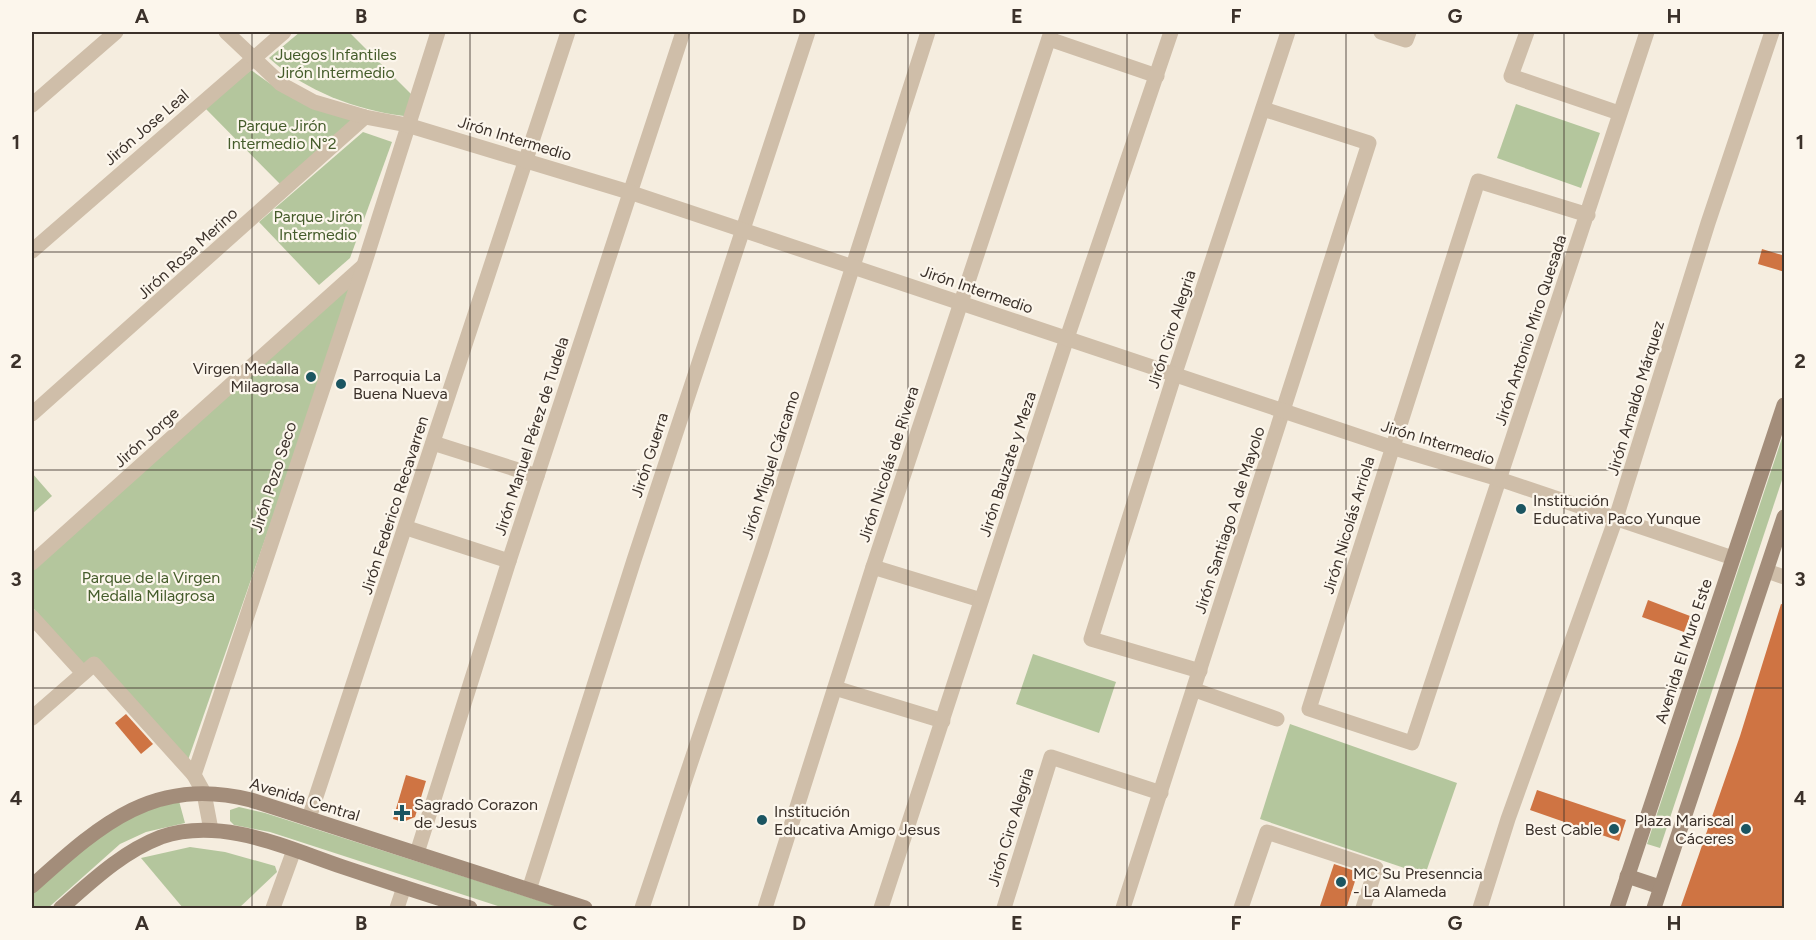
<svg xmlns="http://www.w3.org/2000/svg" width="1816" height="940" font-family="Figtree,sans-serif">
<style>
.green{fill:#b4c69d}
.building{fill:#cf7443}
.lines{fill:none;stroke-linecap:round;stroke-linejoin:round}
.minor{stroke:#cfbea9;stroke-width:15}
.tertiary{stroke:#cfbea9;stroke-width:15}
.secondary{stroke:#a38d7a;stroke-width:15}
.grid{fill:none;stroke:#3b312a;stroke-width:1.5;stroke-opacity:0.55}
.poi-dot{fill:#1b5561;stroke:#fcf6ec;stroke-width:2}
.labels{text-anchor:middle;stroke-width:4.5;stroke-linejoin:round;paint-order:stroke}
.park-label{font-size:16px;fill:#455c2b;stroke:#fcf6ec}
.street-label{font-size:16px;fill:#3b312a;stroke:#fcf6ec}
.poi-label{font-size:16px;fill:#3b312a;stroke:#fcf6ec;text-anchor:start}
.neatline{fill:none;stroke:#3b312a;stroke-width:2}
.grid-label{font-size:20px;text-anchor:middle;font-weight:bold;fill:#3b312a}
</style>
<rect width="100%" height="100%" fill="#f5eddf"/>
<g class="green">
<path d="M300,32H349L416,99L404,116C356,110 305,91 269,58Z"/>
<path d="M251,70L279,90L355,121L280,184L205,108Z"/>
<path d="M1516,104L1600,133L1581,188L1497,158Z"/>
<path d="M363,132L392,142L350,258L319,285L259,222Z"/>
<path d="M355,282L188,760L85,666L32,607V570Z"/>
<path d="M1784,432V474L1660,848L1647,844Z"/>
<path d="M32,473L52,496L32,514Z"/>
<path d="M1033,654L1116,682L1099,733L1016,704Z"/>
<path d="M1290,724L1457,783L1425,875L1260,819Z"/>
<path d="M179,801L185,823L146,832L120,844L48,908H32V895L97,835L131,815Z"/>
<path d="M239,807L265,813L562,908H504L270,832L234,825L230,821V810Z"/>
<path d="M190,847L225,852L275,866L277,872L239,908H183L141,858Z"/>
</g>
<g class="building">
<path d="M1762,249L1785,256V272L1758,264Z"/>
<path d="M1648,600L1690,616L1684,632L1642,617Z"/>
<path d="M1781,604L1785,605V909H1680L1740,736Z"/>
<path d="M126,714L153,744L141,754L115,723Z"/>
<path d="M406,775L426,781L415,817L403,822L393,819Z"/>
<path d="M1537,790L1626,820L1619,841L1530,810Z"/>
<path d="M1334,864L1358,872L1346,909H1319Z"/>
</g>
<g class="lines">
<g class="minor">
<path d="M1381,32L1406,40L1409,32"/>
<path d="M1527,32L1511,76L1619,113"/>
<path d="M1049,39L1157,76"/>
<path d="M32,105L116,32"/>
<path d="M1588,215L1478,181L1309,709L1412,743L1647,32"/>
<path d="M32,251L284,32"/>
<path d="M32,414L365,117"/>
<path d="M433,443L537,476"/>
<path d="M407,528L509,561"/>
<path d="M32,563L362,267"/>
<path d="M873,567L981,600"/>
<path d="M32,617L83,673"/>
<path d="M1200,671L1091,639L1175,373L1288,32"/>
<path d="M835,688L943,721"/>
<path d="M1195,690L1277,719"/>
<path d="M32,718L94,664L194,775"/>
<path d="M309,818L568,32"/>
<path d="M211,830L204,793L194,775L364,265L438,32"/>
<path d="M417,853L509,561L683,32"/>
<path d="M529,890L634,560L808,32"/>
<path d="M273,908L294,850"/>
<path d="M397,908L404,887"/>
<path d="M642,908L761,553L928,32"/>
<path d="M765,908L873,567L1051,32"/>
<path d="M881,908L1067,338L1171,32"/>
<path d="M1004,908L1051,757L1161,793"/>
<path d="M1123,908L1369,143L1263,109"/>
<path d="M1241,908L1267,832L1376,868L1363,908"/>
<path d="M1480,908L1508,819L1616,518L1708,223L1772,32"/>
</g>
<g class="tertiary">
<path d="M226,32L281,84L314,102L365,117L407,125L629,192L1391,447L1499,479L1733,558"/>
<path d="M1767,571L1784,577"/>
</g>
<g class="secondary">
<path d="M1627,876L1660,887"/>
<path d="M32,886C99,826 153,775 251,800L585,908"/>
<path d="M61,908C92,881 122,852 161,837C221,816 287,848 343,867C385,881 427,895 470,908"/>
<path d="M1617,908L1784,405"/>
<path d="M1654,908L1784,517"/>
</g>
</g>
<path class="grid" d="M252,32V908M470,32V908M689,32V908M908,32V908M1127,32V908M1346,32V908M1564,32V908M32,252H1784M32,470H1784M32,688H1784"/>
<g class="poi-dot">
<circle cx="311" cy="377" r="6"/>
<circle cx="341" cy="384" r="6"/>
<circle cx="1521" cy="509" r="6"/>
<path d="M399 804h6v6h6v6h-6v6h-6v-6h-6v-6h6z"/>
<circle cx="762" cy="820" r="6"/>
<circle cx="1614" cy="829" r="6"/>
<circle cx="1746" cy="829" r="6"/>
<circle cx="1341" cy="882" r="6"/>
</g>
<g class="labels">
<g class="park-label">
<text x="336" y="60">Juegos Infantiles<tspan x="336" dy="18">Jirón Intermedio</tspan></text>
<text x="282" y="131">Parque Jirón<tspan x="282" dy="18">Intermedio N°2</tspan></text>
<text x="318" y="222">Parque Jirón<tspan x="318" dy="18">Intermedio</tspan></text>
<text x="151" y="583">Parque de la Virgen<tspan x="151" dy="18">Medalla Milagrosa</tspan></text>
</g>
<g class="street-label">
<text transform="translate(146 127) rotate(-41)" y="6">Jirón Jose Leal</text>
<text transform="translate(515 138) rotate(17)" y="6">Jirón Intermedio</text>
<text transform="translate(187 253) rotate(-42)" y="6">Jirón Rosa Merino</text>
<text transform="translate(977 289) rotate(19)" y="6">Jirón Intermedio</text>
<text transform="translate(1171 329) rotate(-72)" y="6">Jirón Ciro Alegria</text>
<text transform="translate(1530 330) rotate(-72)" y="6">Jirón Antonio Miro Quesada</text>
<text transform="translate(1635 398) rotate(-73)" y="6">Jirón Arnaldo Márquez</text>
<text transform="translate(531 436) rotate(-72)" y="6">Jirón Manuel Pérez de Tudela</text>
<text transform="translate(146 437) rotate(-42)" y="6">Jirón Jorge</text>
<text transform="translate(1438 442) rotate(17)" y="6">Jirón Intermedio</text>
<text transform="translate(649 455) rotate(-72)" y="6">Jirón Guerra</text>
<text transform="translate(888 464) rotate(-72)" y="6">Jirón Nicolás de Rivera</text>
<text transform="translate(1007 464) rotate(-72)" y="6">Jirón Bauzate y Meza</text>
<text transform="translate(770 465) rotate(-72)" y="6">Jirón Miguel Cárcamo</text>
<text transform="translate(273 477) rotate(-72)" y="6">Jirón Pozo Seco</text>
<text transform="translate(394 505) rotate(-72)" y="6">Jirón Federico Recavarren</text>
<text transform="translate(1229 520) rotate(-72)" y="6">Jirón Santiago A de Mayolo</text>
<text transform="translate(1348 525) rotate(-73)" y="6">Jirón Nicolás Arriola</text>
<text transform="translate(1683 651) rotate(-72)" y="6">Avenida El Muro Este</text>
<text transform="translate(305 799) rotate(17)" y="6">Avenida Central</text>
<text transform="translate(1010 827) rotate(-73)" y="6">Jirón Ciro Alegria</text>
</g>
<g class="poi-label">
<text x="299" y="374" text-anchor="end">Virgen Medalla<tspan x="299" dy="18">Milagrosa</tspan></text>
<text x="353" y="381">Parroquia La<tspan x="353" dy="18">Buena Nueva</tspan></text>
<text x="1533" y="506">Institución<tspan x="1533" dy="18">Educativa Paco Yunque</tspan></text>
<text x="414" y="810">Sagrado Corazon<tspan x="414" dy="18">de Jesus</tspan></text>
<text x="774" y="817">Institución<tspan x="774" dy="18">Educativa Amigo Jesus</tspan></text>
<text x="1734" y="826" text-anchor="end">Plaza Mariscal<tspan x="1734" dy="18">Cáceres</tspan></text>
<text x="1602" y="835" text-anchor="end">Best Cable</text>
<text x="1353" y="879">MC Su Presenncia<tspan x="1353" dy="18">- La Alameda</tspan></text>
</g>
</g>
<rect width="1816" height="940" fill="none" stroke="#fcf6ec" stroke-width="66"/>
<rect x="33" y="33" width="1750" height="874" class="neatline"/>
<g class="grid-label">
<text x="142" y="23">A</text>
<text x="361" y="23">B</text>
<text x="580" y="23">C</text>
<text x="799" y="23">D</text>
<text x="1017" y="23">E</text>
<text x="1236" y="23">F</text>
<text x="1455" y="23">G</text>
<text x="1674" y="23">H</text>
<text x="16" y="149">1</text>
<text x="1800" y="149">1</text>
<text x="16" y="368">2</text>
<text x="1800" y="368">2</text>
<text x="16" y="586">3</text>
<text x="1800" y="586">3</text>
<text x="16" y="805">4</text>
<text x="1800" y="805">4</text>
<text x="142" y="930">A</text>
<text x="361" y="930">B</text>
<text x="580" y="930">C</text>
<text x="799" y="930">D</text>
<text x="1017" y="930">E</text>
<text x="1236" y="930">F</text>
<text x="1455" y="930">G</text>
<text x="1674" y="930">H</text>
</g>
</svg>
